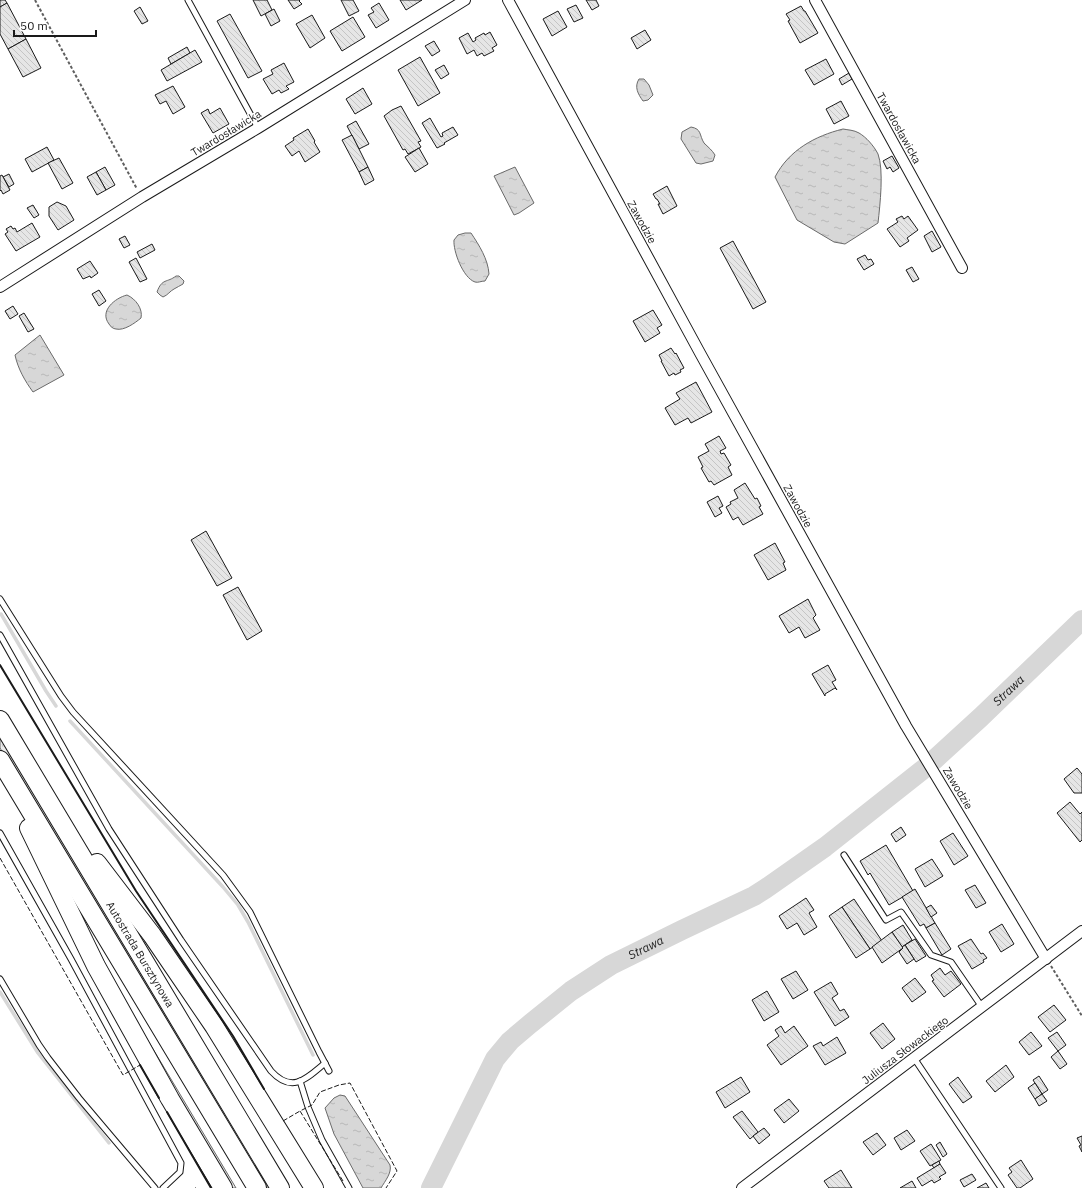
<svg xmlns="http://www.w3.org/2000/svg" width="1082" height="1188" font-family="'IBM Plex Sans',sans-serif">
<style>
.grass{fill:url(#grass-tufts);stroke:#6a6a6a}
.water{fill:url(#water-ripples);stroke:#6a6a6a}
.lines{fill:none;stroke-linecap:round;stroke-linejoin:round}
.stream{stroke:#d7d7d7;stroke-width:3.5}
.river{stroke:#d7d7d7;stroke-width:20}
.building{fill:url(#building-back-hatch);stroke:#1a1a1a}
.service-casing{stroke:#1a1a1a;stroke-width:7}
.minor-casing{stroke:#1a1a1a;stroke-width:12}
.motorway-casing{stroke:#1a1a1a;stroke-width:20}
.path{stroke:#5f5f5f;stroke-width:2;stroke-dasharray:3 2;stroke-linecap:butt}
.service{stroke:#fff;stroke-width:5}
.minor{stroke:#fff;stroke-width:10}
.motorway{stroke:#fff;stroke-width:18}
.fence{stroke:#1a1a1a;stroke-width:1;stroke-dasharray:5 2;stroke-linecap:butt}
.wall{stroke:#1a1a1a;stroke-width:2}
.labels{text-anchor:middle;stroke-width:3;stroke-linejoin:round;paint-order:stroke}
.street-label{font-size:11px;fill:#1a1a1a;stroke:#fff}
.water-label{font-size:12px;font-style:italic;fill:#1a1a1a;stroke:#fff}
</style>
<defs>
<pattern id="grass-tufts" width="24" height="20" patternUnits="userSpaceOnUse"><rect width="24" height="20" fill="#ededed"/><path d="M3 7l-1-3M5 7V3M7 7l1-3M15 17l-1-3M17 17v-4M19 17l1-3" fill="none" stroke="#cbcbcb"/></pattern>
<pattern id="water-ripples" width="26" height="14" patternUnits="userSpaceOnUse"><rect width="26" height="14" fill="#d7d7d7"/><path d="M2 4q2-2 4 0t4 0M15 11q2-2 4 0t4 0" fill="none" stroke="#b8b8b8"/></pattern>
<pattern id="building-back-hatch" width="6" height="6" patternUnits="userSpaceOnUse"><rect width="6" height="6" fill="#e6e6e6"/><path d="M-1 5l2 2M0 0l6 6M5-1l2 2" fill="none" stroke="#c5c5c5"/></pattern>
</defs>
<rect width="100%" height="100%" fill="#fff"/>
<g class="grass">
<path d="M0,733L274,1188H264L0,748Z"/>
<path d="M113,982L236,1188H231Z"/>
</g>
<g class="water">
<path d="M639,79H644L649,85L653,95L648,100L643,101C638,94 634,87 639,79Z"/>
<path d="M691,127C702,129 699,135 704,143C708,147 712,150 715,155L713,161L701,164L696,163L681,139L682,132Z"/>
<path d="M843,129C848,130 854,130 859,133C866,137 874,146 878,154C884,170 880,205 878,223L845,244L834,242L797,220L775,177C789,150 815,136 843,129Z"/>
<path d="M515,167L534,203L519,213L514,215L494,176Z"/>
<path d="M465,233H471C479,245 488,259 489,274L485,281C481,281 478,283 475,282C463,278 453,251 454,240L458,235Z"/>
<path d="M176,276H179L184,281L183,284C180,286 177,287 174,289C170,291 168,295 163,297L160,295L157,292C162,278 167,283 176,276Z"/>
<path d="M127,295C136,299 143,309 141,318C135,323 124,331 116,329C113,329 110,326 109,324C99,311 115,298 127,295Z"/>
<path d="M40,335L64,375L33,392C25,381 18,369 15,355Z"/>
<path d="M340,1095L345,1096L390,1165C392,1173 385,1181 381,1188H363L334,1134L325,1108L334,1098Z"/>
</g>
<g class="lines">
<g class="stream">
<path d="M1,614L46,691L56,706"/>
<path d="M70,721L223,887L238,905L248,922L313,1055"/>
<path d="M0,992L38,1053L109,1143"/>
</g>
<g class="river">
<path id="s1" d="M934,760L981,717L1082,620"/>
<path id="s2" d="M431,1188L495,1059L510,1041L530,1024L571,991L611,965L682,930L754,896L765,889L825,847L925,768"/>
</g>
</g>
<g class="building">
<path d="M0,0H5L7,3L0,7Z"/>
<path d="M253,0H267L272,10L261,16Z"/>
<path d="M288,0H300L299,1L302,4L294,9Z"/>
<path d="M341,0H353L359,11L349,16Z"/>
<path d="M400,0H422L406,10Z"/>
<path d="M586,0H596L599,6L592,10Z"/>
<path d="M7,3L26,39L8,49L0,34V7Z"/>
<path d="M379,3L389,20L376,28L368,15L374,12L371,8Z"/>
<path d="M576,5L583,18L574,22L567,9Z"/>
<path d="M801,6L804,11H805L818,33L800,43L788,21L790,20L786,14Z"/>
<path d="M140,7L148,21L142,24L134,11Z"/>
<path d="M274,9L280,21L271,26L265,14Z"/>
<path d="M558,11L567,27L552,36L543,19Z"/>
<path d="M230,14L262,71L248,78L217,21Z"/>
<path d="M312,15L325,38L310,48L296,24Z"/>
<path d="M353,17L365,37L342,51L330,31Z"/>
<path d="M645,30L651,40L637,49L631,38Z"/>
<path d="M490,32L497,45L492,48L494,51L484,56L482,53L477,56L474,50L467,54L459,38L468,33L473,42L476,40L475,38L484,33L485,35Z"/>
<path d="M26,39L41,68L23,77L8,49Z"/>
<path d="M434,41L440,51L432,56L425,46Z"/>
<path d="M187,47L190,53L171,64L168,58Z"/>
<path d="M195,50L202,62L167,81L161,70Z"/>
<path d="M420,57L440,93L418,106L398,70Z"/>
<path d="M826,59L834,74L814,85L805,70Z"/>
<path d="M284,63L294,82L286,86L289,89L281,93L279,90L272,94L263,79L273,74L271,70Z"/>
<path d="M444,65L449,74L441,79L435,70Z"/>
<path d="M849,73L852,79L842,85L839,79Z"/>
<path d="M173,86L185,107L173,114L166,101L160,104L155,95Z"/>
<path d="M363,88L372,104L355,114L346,99Z"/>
<path d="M841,101L849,116L834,124L826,109Z"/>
<path d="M401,106L421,141L418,142L421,147L408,154L405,149L403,150L384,116L392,110Z"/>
<path d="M220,108L229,124L213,133L201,113L208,109L210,114Z"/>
<path d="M430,118L441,137L443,136L442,133L453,127L458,135L444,143L445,144L437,148L422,123Z"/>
<path d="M356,121L369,144L359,149L347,126Z"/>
<path d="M308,129L315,141L314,142L320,152L305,162L299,151L292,156L285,146L294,140L293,138Z"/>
<path d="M352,135L368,167L359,172L342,140Z"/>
<path d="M47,147L54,160L32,172L25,159Z"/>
<path d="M419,148L428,164L415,172L405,157Z"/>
<path d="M892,156L899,168L893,172L890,167L887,169L883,161Z"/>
<path d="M59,158L73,183L62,189L48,163Z"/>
<path d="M105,167L115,185L106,190L96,172Z"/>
<path d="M368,167L374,180L365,185L359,172Z"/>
<path d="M96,172L106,190L97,195L87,177Z"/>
<path d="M9,174L14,184L9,187L3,177Z"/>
<path d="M2,175L10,190L3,194L1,190L0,191V176Z"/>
<path d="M667,186L677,206L663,214L658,204H660L657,199H656L653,194Z"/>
<path d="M57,202L66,206L74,220L58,230L49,216V207Z"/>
<path d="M33,205L39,215L34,218L27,208Z"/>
<path d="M902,216L904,219L908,216L918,230L907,238L909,241L900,247L887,229L898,222L896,219Z"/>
<path d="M32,223L40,237L16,251L5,234L8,232L6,229L11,226L13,229L15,228L17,232Z"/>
<path d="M932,231L941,247L932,252L924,236Z"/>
<path d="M125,236L130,245L124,248L119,239Z"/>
<path d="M733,241L766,302L753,309L720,248Z"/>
<path d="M152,244L155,250L140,258L137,252Z"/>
<path d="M865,255L868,260L871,259L874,264L864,270L857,259Z"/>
<path d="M136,258L147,279L140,282L129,262Z"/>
<path d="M90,261L98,273L91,278L90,276L83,279L77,269Z"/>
<path d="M912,267L919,279L913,282L906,270Z"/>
<path d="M99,290L106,301L99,306L92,294Z"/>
<path d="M13,306L18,314L10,319L5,311Z"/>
<path d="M653,310L662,325L657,328L660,333L645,342L633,321Z"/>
<path d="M24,313L34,329L28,332L19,316Z"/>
<path d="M671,348L675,354L676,353L684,368L680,370L681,372L675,375L674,373L669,376L661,361H662L659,355Z"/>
<path d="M696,382L712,412L691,423L688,418L675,425L665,408L680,399L676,393Z"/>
<path d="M719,436L726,448L720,451L721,454L724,453L731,465L728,467L732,475L714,485L711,481L709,482L701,468L703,467L698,457L709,451L705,444Z"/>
<path d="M745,483L755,499L757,498L761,506L759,507L763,514L743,525L738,517L733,520L726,507L731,504L730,502L738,498L734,490Z"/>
<path d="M718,496L723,506L719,508L722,513L715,517L707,502Z"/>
<path d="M206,531L232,578L217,586L191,540Z"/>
<path d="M775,543L785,562L783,563L786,570L768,580L754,555Z"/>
<path d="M238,587L262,631L247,640L223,595Z"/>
<path d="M808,599L816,615L813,618L820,630L805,638L799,627L789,633L779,616Z"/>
<path d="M828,665L836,680L832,682L837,690L835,688L825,694V696L812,674Z"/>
<path d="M1077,768L1082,774V793H1074L1064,779Z"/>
<path d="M1070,802L1080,814L1082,812V840L1080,842L1057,813Z"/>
<path d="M901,827L906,835L896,842L891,834Z"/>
<path d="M953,833L968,856L954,865L940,841Z"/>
<path d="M886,845L913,891L889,905L870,873L868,875L860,861Z"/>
<path d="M932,859L943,876L925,887L915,869Z"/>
<path d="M975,885L986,903L976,908L965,890Z"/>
<path d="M915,889L935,923L926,928L924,924L920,926L902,897Z"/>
<path d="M806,898L814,910L809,913L817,927L804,935L797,923L787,929L779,916Z"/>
<path d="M854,899L882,941L870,949L842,907Z"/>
<path d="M931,905L937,913L931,917L926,908Z"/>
<path d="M842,907L870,949L856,958L829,916Z"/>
<path d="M935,923L951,949L942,955L926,928Z"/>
<path d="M1002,924L1014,944L1001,952L989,932Z"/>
<path d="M903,925L912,940L902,947L892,932Z"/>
<path d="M892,932L903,948L882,963L872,947Z"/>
<path d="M915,939L926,956L916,962L905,945Z"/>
<path d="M971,939L981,954L983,953L987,958L983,960L984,962L972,969L958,946Z"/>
<path d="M905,945L914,959L907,964L899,952L903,948L902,947Z"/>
<path d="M940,968L945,975L951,971L961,984L944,997L932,981L934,980L931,975Z"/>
<path d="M796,971L808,990L793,999L781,979Z"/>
<path d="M915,978L926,992L912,1002L902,988Z"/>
<path d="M831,982L838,994L832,998L840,1011L844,1009L849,1017L835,1026L814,992Z"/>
<path d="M767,991L779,1012L764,1021L752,1000Z"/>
<path d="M1054,1005L1066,1020L1050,1032L1038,1017Z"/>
<path d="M883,1023L895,1039L882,1049L870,1033Z"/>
<path d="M781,1026L785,1033L794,1026L808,1046L781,1065L767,1045L779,1036L775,1030Z"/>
<path d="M1031,1032L1042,1046L1029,1055L1019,1042Z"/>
<path d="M1057,1032L1066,1045L1058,1051L1048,1038Z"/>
<path d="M837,1037L846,1053L825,1065L813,1046L821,1042L823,1046Z"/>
<path d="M1058,1051L1067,1064L1060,1069L1051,1057Z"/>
<path d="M1006,1065L1014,1077L995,1092L986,1081Z"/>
<path d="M1039,1076L1048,1090L1042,1094L1033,1080Z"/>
<path d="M741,1077L750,1092L725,1108L716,1092Z"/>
<path d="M958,1077L972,1097L963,1103L949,1084Z"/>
<path d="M1035,1083L1042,1094L1035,1099L1028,1088Z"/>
<path d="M1042,1094L1047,1101L1039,1106L1035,1099Z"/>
<path d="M789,1099L799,1111L784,1123L774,1110Z"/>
<path d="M742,1111L758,1132L750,1139L733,1117Z"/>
<path d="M764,1128L770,1135L759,1144L753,1136Z"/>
<path d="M907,1130L915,1141L901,1150L894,1138Z"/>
<path d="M877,1133L886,1145L873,1155L863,1142Z"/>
<path d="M1082,1136V1152L1079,1146L1081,1145L1077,1138Z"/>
<path d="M940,1142L947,1154L943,1157L936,1145Z"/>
<path d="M931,1144L941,1160L930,1166L920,1151Z"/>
<path d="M1021,1160L1033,1179L1020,1188H1017L1008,1175L1012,1172L1009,1168Z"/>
<path d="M939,1161L940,1164L934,1168L932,1165Z"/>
<path d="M940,1164L946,1173L939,1177L941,1179L934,1183L932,1180L922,1186L917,1178Z"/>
<path d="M841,1170L852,1188H829L824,1181Z"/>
<path d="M972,1174L976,1180L964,1187L960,1180Z"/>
<path d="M912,1181L916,1188H900Z"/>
<path d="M986,1183L989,1188H977Z"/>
</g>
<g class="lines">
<defs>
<g id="service">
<path d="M188,0L258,128"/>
<path d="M0,599L61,696L73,712L223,875L250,912L319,1052L329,1071"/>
<path d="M0,635L109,829L181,940L271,1071C292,1094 306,1079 325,1063"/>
<path d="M0,833L71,959L181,1163L180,1172L163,1188"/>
<path d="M844,855L886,920L901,912L931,955L951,962L982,1007"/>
<path d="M0,979L39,1045L48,1058L79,1098L155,1188"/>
<path d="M914,1058L1001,1188"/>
<path d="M300,1081L308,1107L322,1140L349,1188"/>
</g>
<g id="minor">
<path d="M508,0L700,353L906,726L1046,959"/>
<path d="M815,0L962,268"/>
<path d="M0,287L142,197L258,128L465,0"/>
<path d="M742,1188L1082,931"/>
</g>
<g id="motorway">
<path id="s3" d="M0,720L280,1188"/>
<path d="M0,760L257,1188"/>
<path d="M29,828L96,966L170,1099L223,1188"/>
<path d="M97,863L152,935L214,1026L314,1188"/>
</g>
</defs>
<use href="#service" class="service-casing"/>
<use href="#minor" class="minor-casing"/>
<use href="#motorway" class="motorway-casing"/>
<g class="path">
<path d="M35,0L137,189"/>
<path d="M1051,966L1082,1016"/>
</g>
<use href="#service" class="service"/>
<use href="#minor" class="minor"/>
<use href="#motorway" class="motorway"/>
<g class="fence">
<path d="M0,858L123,1075L140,1065"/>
<path d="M283,1121L300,1111"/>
<path d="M343,1181L300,1111L312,1105L320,1092L339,1085L350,1083L397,1171L386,1188"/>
<path d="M195,1188H196"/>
</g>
<g class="wall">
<path d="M0,665L136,891L233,1036L264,1089"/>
<path d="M140,1065L159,1098"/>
<path d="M167,1112L211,1188"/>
</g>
</g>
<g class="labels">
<g class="street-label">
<text transform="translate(899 128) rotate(61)" y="4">Twardosławicka</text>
<text transform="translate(226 133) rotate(-31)" y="4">Twardosławicka</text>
<text transform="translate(642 222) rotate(61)" y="4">Zawodzie</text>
<text transform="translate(798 506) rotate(61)" y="4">Zawodzie</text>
<text transform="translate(958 788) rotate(59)" y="4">Zawodzie</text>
<text dy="4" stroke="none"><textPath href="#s3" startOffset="273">Autostrada Bursztynowa</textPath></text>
<text transform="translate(905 1050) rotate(-37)" y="4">Juliusza Słowackiego</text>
</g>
<g class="water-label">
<text dy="4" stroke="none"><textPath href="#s1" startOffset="102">Strawa</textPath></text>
<text dy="4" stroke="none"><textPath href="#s2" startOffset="333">Strawa</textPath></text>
</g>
</g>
<path d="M14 30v6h82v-6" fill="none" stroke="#1a1a1a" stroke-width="2"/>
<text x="20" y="30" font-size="12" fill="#1a1a1a" stroke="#ffffff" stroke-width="3" paint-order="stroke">50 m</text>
</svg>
